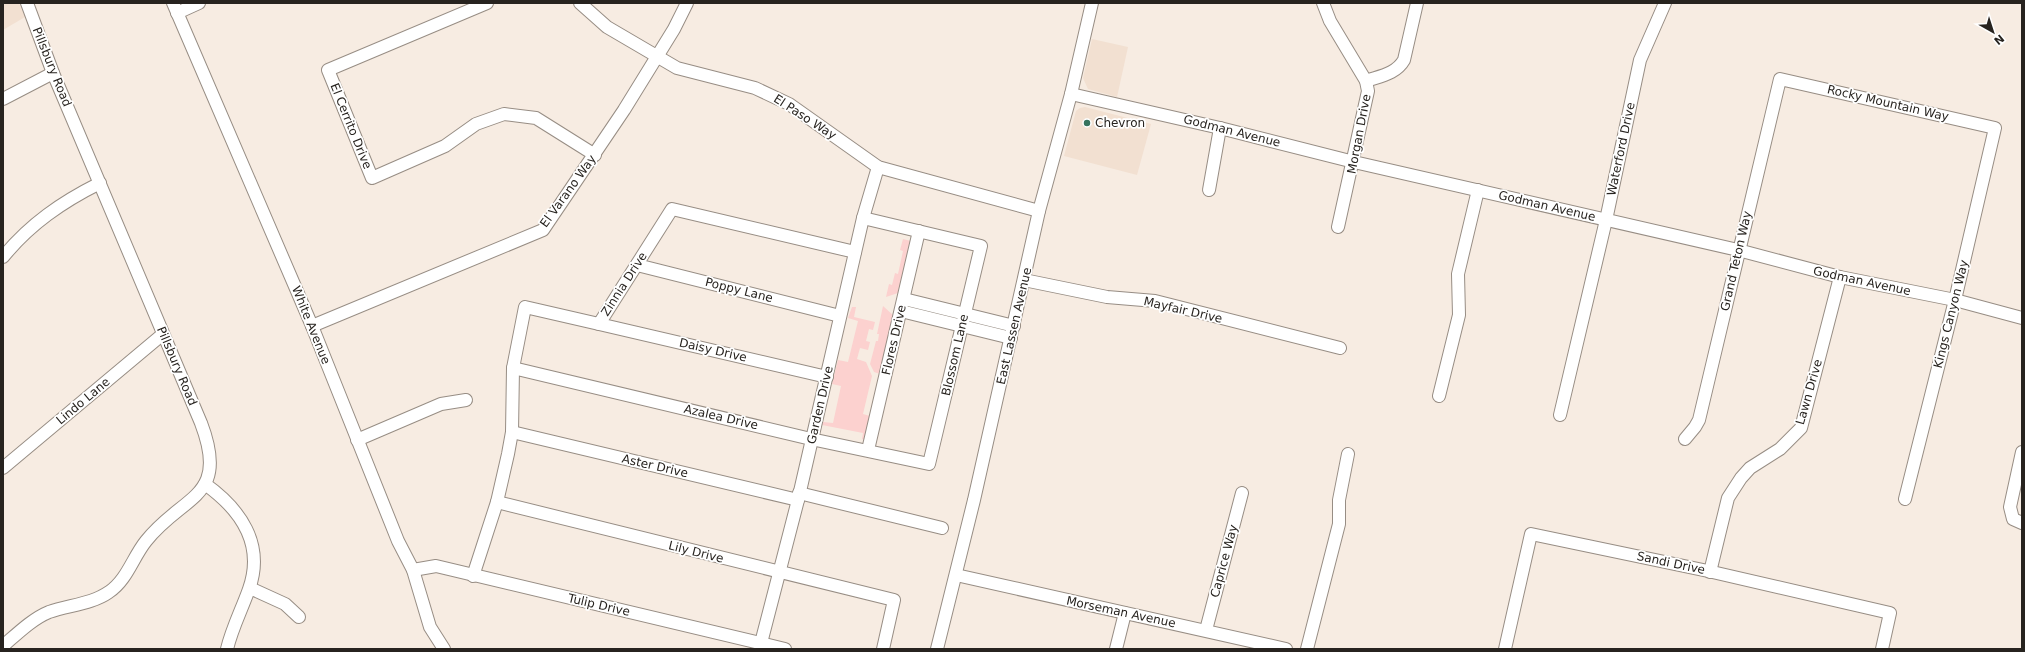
<svg xmlns="http://www.w3.org/2000/svg" width="2025" height="652" font-family="'DejaVu Sans',sans-serif">
<style>
.built{fill:#f2e0d1}
.green{fill:#fcd1cf}
.lines{fill:none;stroke-linecap:round;stroke-linejoin:round}
.minor-casing{stroke:#978d84;stroke-width:14}
.minor{stroke:#fff;stroke-width:12}
.poi-dot{fill:#36735e;stroke:#fff;stroke-width:1.5}
.labels{text-anchor:middle;stroke-width:3.5;stroke-linejoin:round;paint-order:stroke}
.street-label{font-size:12px;fill:#27231f;stroke:#fff}
.poi-label{font-size:12px;fill:#27231f;stroke:#fff;text-anchor:start}
</style>
<rect width="100%" height="100%" fill="#f7ece2"/>
<g class="built">
<path d="M3,3H19L25,17L3,30Z"/>
<path d="M1092,39L1128,47L1117,97L1088,89L1083,78Z"/>
<path d="M1085,107L1151,124L1137,175L1064,156L1076,111L1080,108Z"/>
</g>
<g class="green">
<path d="M903,239L911,241L898,293L886,297L889,284L892,285L895,273L898,274L903,251L900,250Z"/>
<path d="M883,306L894,316L880,374L874,372L870,364L876,341H878L879,334H877Z"/>
<path d="M852,307H856L854,317L875,322L873,330L869,329L866,341L870,342L868,350L860,348L857,359L866,362L872,376L863,414L870,416L865,440L862,439L863,433L822,425L823,422L833,423L841,386L832,384L838,360L848,362L858,321L848,318Z"/>
</g>
<g class="lines">
<defs>
<g id="minor">
<path d="M173,3L312,326L398,541L413,570L430,627L444,649"/>
<path d="M487,3L328,70L372,178L445,146L476,124L504,114L536,118L595,155"/>
<path d="M580,3L607,27L677,68L755,88L789,104L878,167L1039,211"/>
<path d="M1323,3L1330,21L1366,81L1368,91L1338,227"/>
<path d="M177,13L199,3"/>
<path d="M1366,81C1380,76 1396,74 1404,60L1417,3"/>
<path d="M1071,94L1220,128L1354,162L1738,250L1840,277L1955,300L2022,318"/>
<path d="M3,99L53,73"/>
<path d="M1209,190L1220,128"/>
<path d="M3,257C30,224 62,202 100,183"/>
<path d="M637,265L840,316"/>
<path d="M1024,280L1107,297L1155,301L1340,348"/>
<path d="M904,299L1014,326"/>
<path d="M901,311L1011,338"/>
<path d="M599,324L827,377"/>
<path d="M312,326L543,230L624,110L674,29L687,3"/>
<path d="M513,368L811,439L929,464L981,246L863,218"/>
<path d="M1439,396L1459,315L1458,274L1478,190"/>
<path d="M1560,415L1606,220L1640,60L1665,3"/>
<path d="M512,432L798,500"/>
<path d="M1685,439L1695,427L1699,420L1780,79L1995,128L1955,300L1905,499"/>
<path d="M357,440L441,404L466,400"/>
<path d="M868,450L919,231"/>
<path d="M2022,452L2010,507L2013,519L2022,523"/>
<path d="M3,468L163,334"/>
<path d="M205,484C240,509 265,544 249,589C242,609 232,628 227,649"/>
<path d="M799,493L942,528"/>
<path d="M497,502L894,600L883,649"/>
<path d="M413,570L436,566L785,649"/>
<path d="M1710,572L1728,498L1741,478L1750,468L1780,449L1801,428L1840,277"/>
<path d="M956,575L1286,649"/>
<path d="M473,576L497,502L508,454L512,432L513,368L525,307L599,324L672,209L855,252"/>
<path d="M250,588L285,604L299,617"/>
<path d="M1206,630L1242,493"/>
<path d="M761,643L798,500L863,218L878,167"/>
<path d="M3,646C17,634 32,619 49,612C69,605 92,604 109,592C127,580 133,557 146,541C183,494 230,499 201,423L53,73L27,3"/>
<path d="M937,649L974,500L1039,211L1071,94L1092,3"/>
<path d="M1116,649L1125,613"/>
<path d="M1307,649L1339,524V500L1348,454"/>
<path d="M1505,649L1531,534L1708,571L1890,613L1882,649"/>
</g>
</defs>
<use href="#minor" class="minor-casing"/>
<use href="#minor" class="minor"/>
</g>
<circle class="poi-dot" cx="1087" cy="123" r="4"/>
<g class="labels">
<g class="street-label">
<text transform="translate(52 67) rotate(68)" y="4">Pillsbury Road</text>
<text transform="translate(1888 103) rotate(13)" y="4">Rocky Mountain Way</text>
<text transform="translate(805 117) rotate(33)" y="4">El Paso Way</text>
<text transform="translate(351 126) rotate(68)" y="4">El Cerrito Drive</text>
<text transform="translate(1232 131) rotate(14)" y="4">Godman Avenue</text>
<text transform="translate(1359 134) rotate(-79)" y="4">Morgan Drive</text>
<text transform="translate(1621 149) rotate(-78)" y="4">Waterford Drive</text>
<text transform="translate(568 191) rotate(-54)" y="4">El Varano Way</text>
<text transform="translate(1547 206) rotate(13)" y="4">Godman Avenue</text>
<text transform="translate(1736 261) rotate(-77)" y="4">Grand Teton Way</text>
<text transform="translate(1862 281) rotate(12)" y="4">Godman Avenue</text>
<text transform="translate(624 284) rotate(-57)" y="4">Zinnia Drive</text>
<text transform="translate(739 290) rotate(14)" y="4">Poppy Lane</text>
<text transform="translate(1183 310) rotate(13)" y="4">Mayfair Drive</text>
<text transform="translate(1951 314) rotate(-76)" y="4">Kings Canyon Way</text>
<text transform="translate(311 325) rotate(68)" y="4">White Avenue</text>
<text transform="translate(1014 326) rotate(-77)" y="4">East Lassen Avenue</text>
<text transform="translate(894 340) rotate(-77)" y="4">Flores Drive</text>
<text transform="translate(713 350) rotate(13)" y="4">Daisy Drive</text>
<text transform="translate(955 355) rotate(-77)" y="4">Blossom Lane</text>
<text transform="translate(177 366) rotate(67)" y="4">Pillsbury Road</text>
<text transform="translate(1809 392) rotate(-74)" y="4">Lawn Drive</text>
<text transform="translate(83 401) rotate(-40)" y="4">Lindo Lane</text>
<text transform="translate(820 405) rotate(-77)" y="4">Garden Drive</text>
<text transform="translate(721 417) rotate(13)" y="4">Azalea Drive</text>
<text transform="translate(655 466) rotate(13)" y="4">Aster Drive</text>
<text transform="translate(696 552) rotate(14)" y="4">Lily Drive</text>
<text transform="translate(1224 561) rotate(-75)" y="4">Caprice Way</text>
<text transform="translate(1671 563) rotate(12)" y="4">Sandi Drive</text>
<text transform="translate(599 605) rotate(13)" y="4">Tulip Drive</text>
<text transform="translate(1121 612) rotate(12)" y="4">Morseman Avenue</text>
</g>
<g class="poi-label">
<text x="1095" y="127">Chevron</text>
</g>
</g>
<rect width="2025" height="652" fill="none" stroke="#27231f" stroke-width="8"/>
<g transform="translate(1993 32) rotate(141)" stroke="#ffffff" stroke-width="3" paint-order="stroke">
<path d="M0-3L7 15L0 10L-7 15Z" fill="#27231f"/>
<text y="-6" font-size="11" font-weight="bold" text-anchor="middle" fill="#27231f">N</text>
</g>
</svg>
